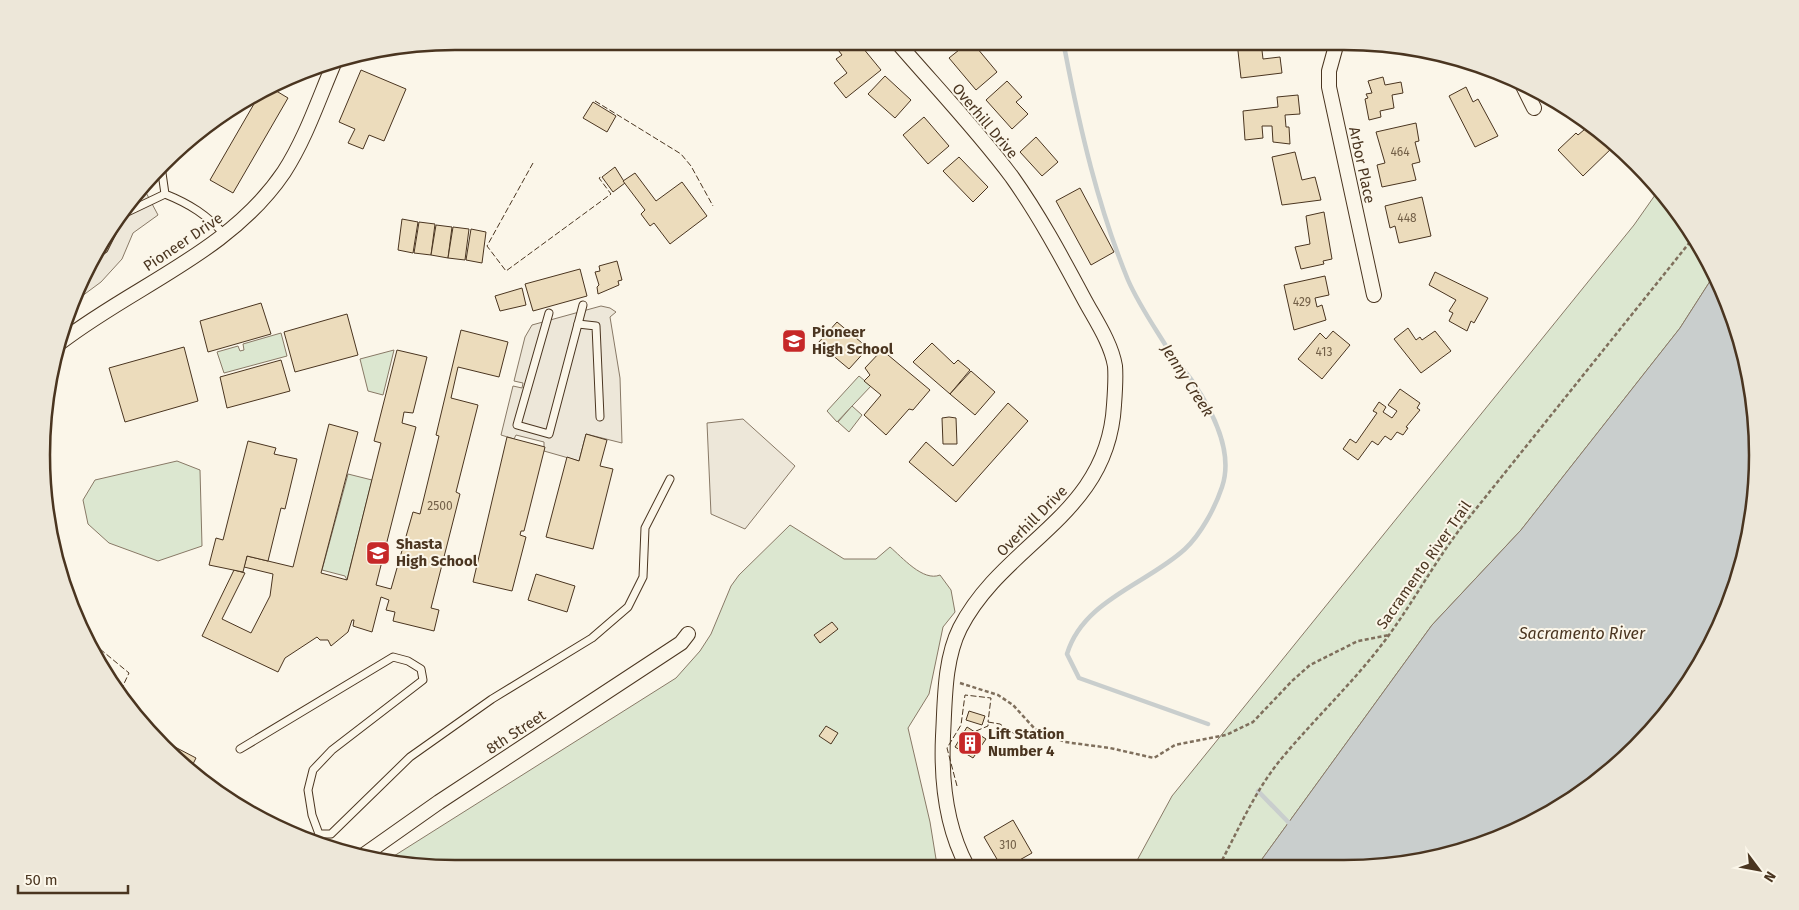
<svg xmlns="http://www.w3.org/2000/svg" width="1799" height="910" font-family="'Fira Sans',sans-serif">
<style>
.green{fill:#dce7d0;stroke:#887966}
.parking{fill:#ede7d9;stroke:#887966}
.water{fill:#c9cecd;stroke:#887966}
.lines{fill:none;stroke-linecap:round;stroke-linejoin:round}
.stream{stroke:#c9cecd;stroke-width:4.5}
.building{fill:#ecdcbc;stroke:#4a3520}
.service-casing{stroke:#4a3520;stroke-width:9}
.minor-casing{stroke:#4a3520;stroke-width:16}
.path{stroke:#7f6f5c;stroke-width:2.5;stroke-dasharray:4 2.5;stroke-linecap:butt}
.service{stroke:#fbf6e9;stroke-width:7}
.minor{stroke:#fbf6e9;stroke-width:14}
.fence{stroke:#4a3520;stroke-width:1;stroke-dasharray:6 2.5;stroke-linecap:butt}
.labels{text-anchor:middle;stroke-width:4;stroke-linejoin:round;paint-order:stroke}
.number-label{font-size:12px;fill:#725f47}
.street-label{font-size:15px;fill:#4a3520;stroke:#fbf6e9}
.poi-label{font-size:15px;font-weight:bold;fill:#4a3520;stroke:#fbf6e9;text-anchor:start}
.water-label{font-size:16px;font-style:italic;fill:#4a3520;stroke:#fbf6e9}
.rim{fill:none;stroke:#4a3520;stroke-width:2.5}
</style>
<rect width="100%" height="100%" fill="#fbf6e9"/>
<g class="green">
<path d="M1660,188L1702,248L1714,275L1680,328L1521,530L1432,625L1257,866H1134L1172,796L1634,225Z"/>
<path d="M281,333L287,356L224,373L217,352L238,346L240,351L244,350L243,344Z"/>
<path d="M394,350L383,395L368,391L360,359Z"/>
<path d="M859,376L871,386L837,422L827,411Z"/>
<path d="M852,406L862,415L849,432L838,422Z"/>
<path d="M177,461L200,470L202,546L158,561L109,543L88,524L83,500L95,480Z"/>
<path d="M348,474L372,480L347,580L345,576L322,570Z"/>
<path d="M790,525L844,559H876L890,547C902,557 923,582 940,575L951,590L955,612L943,627L929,694L908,728L930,822L936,859L943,866L428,868L386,861L676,678L700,651L711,634L731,586L739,575Z"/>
</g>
<g class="parking">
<path d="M142,185L158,215L133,233L122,259L101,282L78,299L97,248Z"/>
<path d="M601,306L610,308L616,312L610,317L620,378L622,443L586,434L579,461L544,451V442L516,435L514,439L501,435L513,386L522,388L523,383L514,381L525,337L532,325Z"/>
<path d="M743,419L795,466L745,529L711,514L707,423Z"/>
</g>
<path class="water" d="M1714,275L1736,322L1754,401L1757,482L1744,562L1715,638L1672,707L1596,783L1502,837L1398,865L1257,866L1432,625L1521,530L1680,328Z"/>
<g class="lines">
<g class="stream">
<path d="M1060,42L1065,51C1080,129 1098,207 1128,280C1138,303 1153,325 1166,346C1173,359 1185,370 1193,382C1213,412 1234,452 1222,487C1215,508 1201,534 1185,549C1147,584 1083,600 1067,654L1079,678L1208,724"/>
<path d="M1258,791L1292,826"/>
</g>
</g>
<g class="building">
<path d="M841,42H858L881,70L846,98L834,83L847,73L836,59L842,55L835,46Z"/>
<path d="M969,42H972L997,72L976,90L949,58Z"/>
<path d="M1237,42H1261L1263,59L1280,57L1282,73L1241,78Z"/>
<path d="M361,70L406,89L384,141L369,135L363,149L348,143L355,129L339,122Z"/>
<path d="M885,76L911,100L895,118L868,94Z"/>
<path d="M1383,77L1385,85L1401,82L1403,93L1392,95L1394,108L1380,111L1381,117L1369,120L1365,99L1368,98L1366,94L1372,93L1368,81Z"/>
<path d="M1007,81L1022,97L1016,102L1028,114L1012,129L986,100Z"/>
<path d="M1466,87L1473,102L1478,99L1498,136L1475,147L1449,96Z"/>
<path d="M273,89L288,98L233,193L210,180L258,97Z"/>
<path d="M1298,95L1300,114L1285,115L1286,127H1289L1290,144L1273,142L1272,126H1262L1263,138L1245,140L1243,111L1278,107L1277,97Z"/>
<path d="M593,102L616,116L607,132L583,118Z"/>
<path d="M924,117L949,146L928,164L903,135Z"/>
<path d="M1416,123L1419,141L1415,142L1420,162L1412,164L1416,180L1382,187L1377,165L1385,163L1376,132Z"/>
<path d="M1591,124L1615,145L1583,176L1558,150L1576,133L1578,135Z"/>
<path d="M1036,137L1058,162L1042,176L1020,152Z"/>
<path d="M1295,152L1302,180L1315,177L1321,200L1282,205L1272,157Z"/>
<path d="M959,157L988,187L973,202L943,171Z"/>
<path d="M615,167L625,183L613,192L602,177Z"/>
<path d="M635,173L656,201L682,182L707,216L670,244L654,223L650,226L641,214L645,210L623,181Z"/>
<path d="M1080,188L1114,252L1091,265L1056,201Z"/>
<path d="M1422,197L1431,236L1399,243L1395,226L1390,228L1385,206Z"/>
<path d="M1324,212L1332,259L1323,261L1324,264L1301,269L1295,247L1310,244L1306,216Z"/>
<path d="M402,219L418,222L413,253L398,250Z"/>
<path d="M419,222L435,224L431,255L414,253Z"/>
<path d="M436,225L452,227L448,258L431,255Z"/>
<path d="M453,227L469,229L465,260L448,258Z"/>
<path d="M471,229L486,232L482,263L466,260Z"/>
<path d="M617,261L622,280L618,281L619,285L598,294L597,287L599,285L595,272L600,271L599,266Z"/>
<path d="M580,269L587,296L533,311L525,284Z"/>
<path d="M1435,272L1488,298L1474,323L1471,321L1467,331L1449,321L1453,313L1449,311L1456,300L1429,285Z"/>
<path d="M1325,276L1329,295L1315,298L1317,307L1322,305L1326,320L1294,330L1284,285Z"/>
<path d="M522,288L526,305L500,311L495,296Z"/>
<path d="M261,303L271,334L208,352L200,321Z"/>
<path d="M347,314L358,355L295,372L284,332Z"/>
<path d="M837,322L868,348L849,369L818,343Z"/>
<path d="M1408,328L1416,340L1420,337L1422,340L1435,331L1451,351L1421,373L1394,339Z"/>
<path d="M461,330L508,342L499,377L458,367L451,398L478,405L456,492L460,494L431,608L439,610L434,631L393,621L395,612L386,610L389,600L381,597L372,632L353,626L354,620H352L348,632L331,646L328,640H320L317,637L285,658L278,672L202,636L234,570L245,573L222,619L251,633L270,596L273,574L244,567L247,556L293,567L329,424L358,432L321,573L347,580L381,443L374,441L397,350L427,357L413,413L404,412L402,423L416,427L376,585L391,589L413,512L420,514L439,436L436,435Z"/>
<path d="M1333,331L1350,345L1322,379L1298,359L1320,333L1326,339Z"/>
<path d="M932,343L954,364L958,360L970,370L950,394L913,362Z"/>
<path d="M184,347L198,401L125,422L109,368Z"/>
<path d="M882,350L930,390L913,410L909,409L886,435L864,415L881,395L864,381L870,375L865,368Z"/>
<path d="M281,360L290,391L227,408L220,377Z"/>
<path d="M971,371L995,392L975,415L950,394Z"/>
<path d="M1400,389L1420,403L1417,408L1420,410L1406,427L1408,428L1403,435L1397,432L1391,440L1385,436L1378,445L1372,441L1358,460L1343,449L1350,439L1356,443L1377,413L1373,411L1379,402L1386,407L1383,412L1392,418L1397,411L1388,405Z"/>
<path d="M1008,403L1028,421L956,502L909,462L926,442L953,466Z"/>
<path d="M949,417L956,418L957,444H943L942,418Z"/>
<path d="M586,434L607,440L600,466L613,469L593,549L546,537L567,457L579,461Z"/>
<path d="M507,437L545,447L524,531H521L520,535L526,537L512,591L473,582Z"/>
<path d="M248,441L276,448L274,454L297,459L285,509L281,508L268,561L247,556L243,572L209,565L216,538L223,540Z"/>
<path d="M536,574L575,586L567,612L528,600Z"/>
<path d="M832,622L838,629L820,643L814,635Z"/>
<path d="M969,711L985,716L982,725L966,720Z"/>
<path d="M826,726L838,733L831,744L819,736Z"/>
<path d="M967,727L986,739L973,758L955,747Z"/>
<path d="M154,736L196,758L191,768L163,748Z"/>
<path d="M1013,820L1032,853L1009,866H1001L984,837Z"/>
</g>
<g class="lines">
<defs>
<g id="service">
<path d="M161,166L165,194C190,204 207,215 225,235"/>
<path d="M93,257L104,249L121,215L165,194"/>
<path d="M549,313L517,425L549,434L583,305"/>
<path d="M578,324L596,326L600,417"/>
<path d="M240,749L393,657L408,661L421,669L423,680L332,750L313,770L308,790L312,815L319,834H331L410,757L492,699L592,638L628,607L643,577L645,528L670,479"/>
<path d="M316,843L319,834"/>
</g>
<g id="minor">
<path d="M897,42C935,86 977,130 1012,177C1039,215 1061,256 1083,297C1094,318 1111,342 1115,366C1116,378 1115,392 1114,405C1108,516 1004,542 960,628C944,660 945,701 943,736C941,781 946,827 967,866"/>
<path d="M1337,42L1329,71V87L1374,295"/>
<path d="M1521,82L1534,108"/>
<path d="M61,342C135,285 230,252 284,172C306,138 319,98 335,61"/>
<path d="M361,857L439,802L681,643L688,634"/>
</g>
</defs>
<use href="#service" class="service-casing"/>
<use href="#minor" class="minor-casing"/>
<g class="path">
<path d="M960,683L998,695L1013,705L1035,729L1065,742L1110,748L1154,758L1175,745L1226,735L1253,722L1292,681L1310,665L1358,641L1389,635"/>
<path d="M1219,866C1239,829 1255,790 1282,758C1317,716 1357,679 1389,635C1415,599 1436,560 1463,525L1694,237"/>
</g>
<use href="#service" class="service"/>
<use href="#minor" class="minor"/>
<g class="fence">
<path d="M595,101L681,154L691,166L713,206"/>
<path d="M533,163L487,246L506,271L611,194L599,178L601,177"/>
<path d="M100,649L129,673L121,690"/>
<path d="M976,731L988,726V722L1000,724L1016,735L1024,728L1039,739"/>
<path d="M957,786L947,748L961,725L965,695L991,698L988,722"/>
</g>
</g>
<defs>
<symbol id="school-square" viewBox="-11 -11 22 22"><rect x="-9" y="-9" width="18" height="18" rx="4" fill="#c62828" stroke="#fbf6e9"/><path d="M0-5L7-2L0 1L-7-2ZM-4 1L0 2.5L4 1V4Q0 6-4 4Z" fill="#fff"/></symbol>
<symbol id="building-square" viewBox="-11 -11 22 22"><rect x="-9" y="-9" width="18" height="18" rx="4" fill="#c62828" stroke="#fbf6e9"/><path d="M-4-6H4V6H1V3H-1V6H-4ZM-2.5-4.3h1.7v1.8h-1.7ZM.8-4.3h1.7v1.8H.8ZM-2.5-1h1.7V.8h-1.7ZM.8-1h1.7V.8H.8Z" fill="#fff"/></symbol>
</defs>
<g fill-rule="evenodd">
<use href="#school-square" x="780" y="327" width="28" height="28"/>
<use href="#school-square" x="364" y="539" width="28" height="28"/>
<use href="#building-square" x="956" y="729" width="28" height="28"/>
</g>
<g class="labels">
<g class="number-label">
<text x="1400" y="156">464</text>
<text x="1407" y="222">448</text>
<text x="1302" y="306">429</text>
<text x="1324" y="356">413</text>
<text x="440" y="510">2500</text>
<text x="1008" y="849">310</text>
</g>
<g class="street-label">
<text transform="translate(985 121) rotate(50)" y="5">Overhill Drive</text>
<text transform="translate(1362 165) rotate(78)" y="5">Arbor Place</text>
<text transform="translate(183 242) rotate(-34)" y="5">Pioneer Drive</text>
<text transform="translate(1032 521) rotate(-45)" y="5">Overhill Drive</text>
<text transform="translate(1424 565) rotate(-55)" y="5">Sacramento River Trail</text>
<text transform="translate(516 732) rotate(-33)" y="5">8th Street</text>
</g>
<g class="poi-label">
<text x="812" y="337">Pioneer<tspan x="812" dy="17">High School</tspan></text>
<text x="396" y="549">Shasta<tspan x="396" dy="17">High School</tspan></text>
<text x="988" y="739">Lift Station<tspan x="988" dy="17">Number 4</tspan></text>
</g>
<g class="water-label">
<text transform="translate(1188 380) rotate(57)" y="6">Jenny Creek</text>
<text x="1582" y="639">Sacramento River</text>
</g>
</g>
<path d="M0 0H1799V910H0ZM455 50H1344A405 405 0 0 1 1749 455V455A405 405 0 0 1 1344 860H455A405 405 0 0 1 50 455V455A405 405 0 0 1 455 50Z" fill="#ede7d9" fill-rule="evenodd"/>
<path class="rim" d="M455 50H1344A405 405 0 0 1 1749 455V455A405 405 0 0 1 1344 860H455A405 405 0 0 1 50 455V455A405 405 0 0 1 455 50Z"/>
<g transform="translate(1759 870) rotate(122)" stroke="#fbf6e9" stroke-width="4" paint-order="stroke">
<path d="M0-4L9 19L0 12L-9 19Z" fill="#4a3520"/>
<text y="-8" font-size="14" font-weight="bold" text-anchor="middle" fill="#4a3520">N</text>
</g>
<path d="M18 885v8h110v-8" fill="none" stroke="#4a3520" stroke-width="2.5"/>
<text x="25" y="885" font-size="15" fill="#4a3520" stroke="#fbf6e9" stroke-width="4" paint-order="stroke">50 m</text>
</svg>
